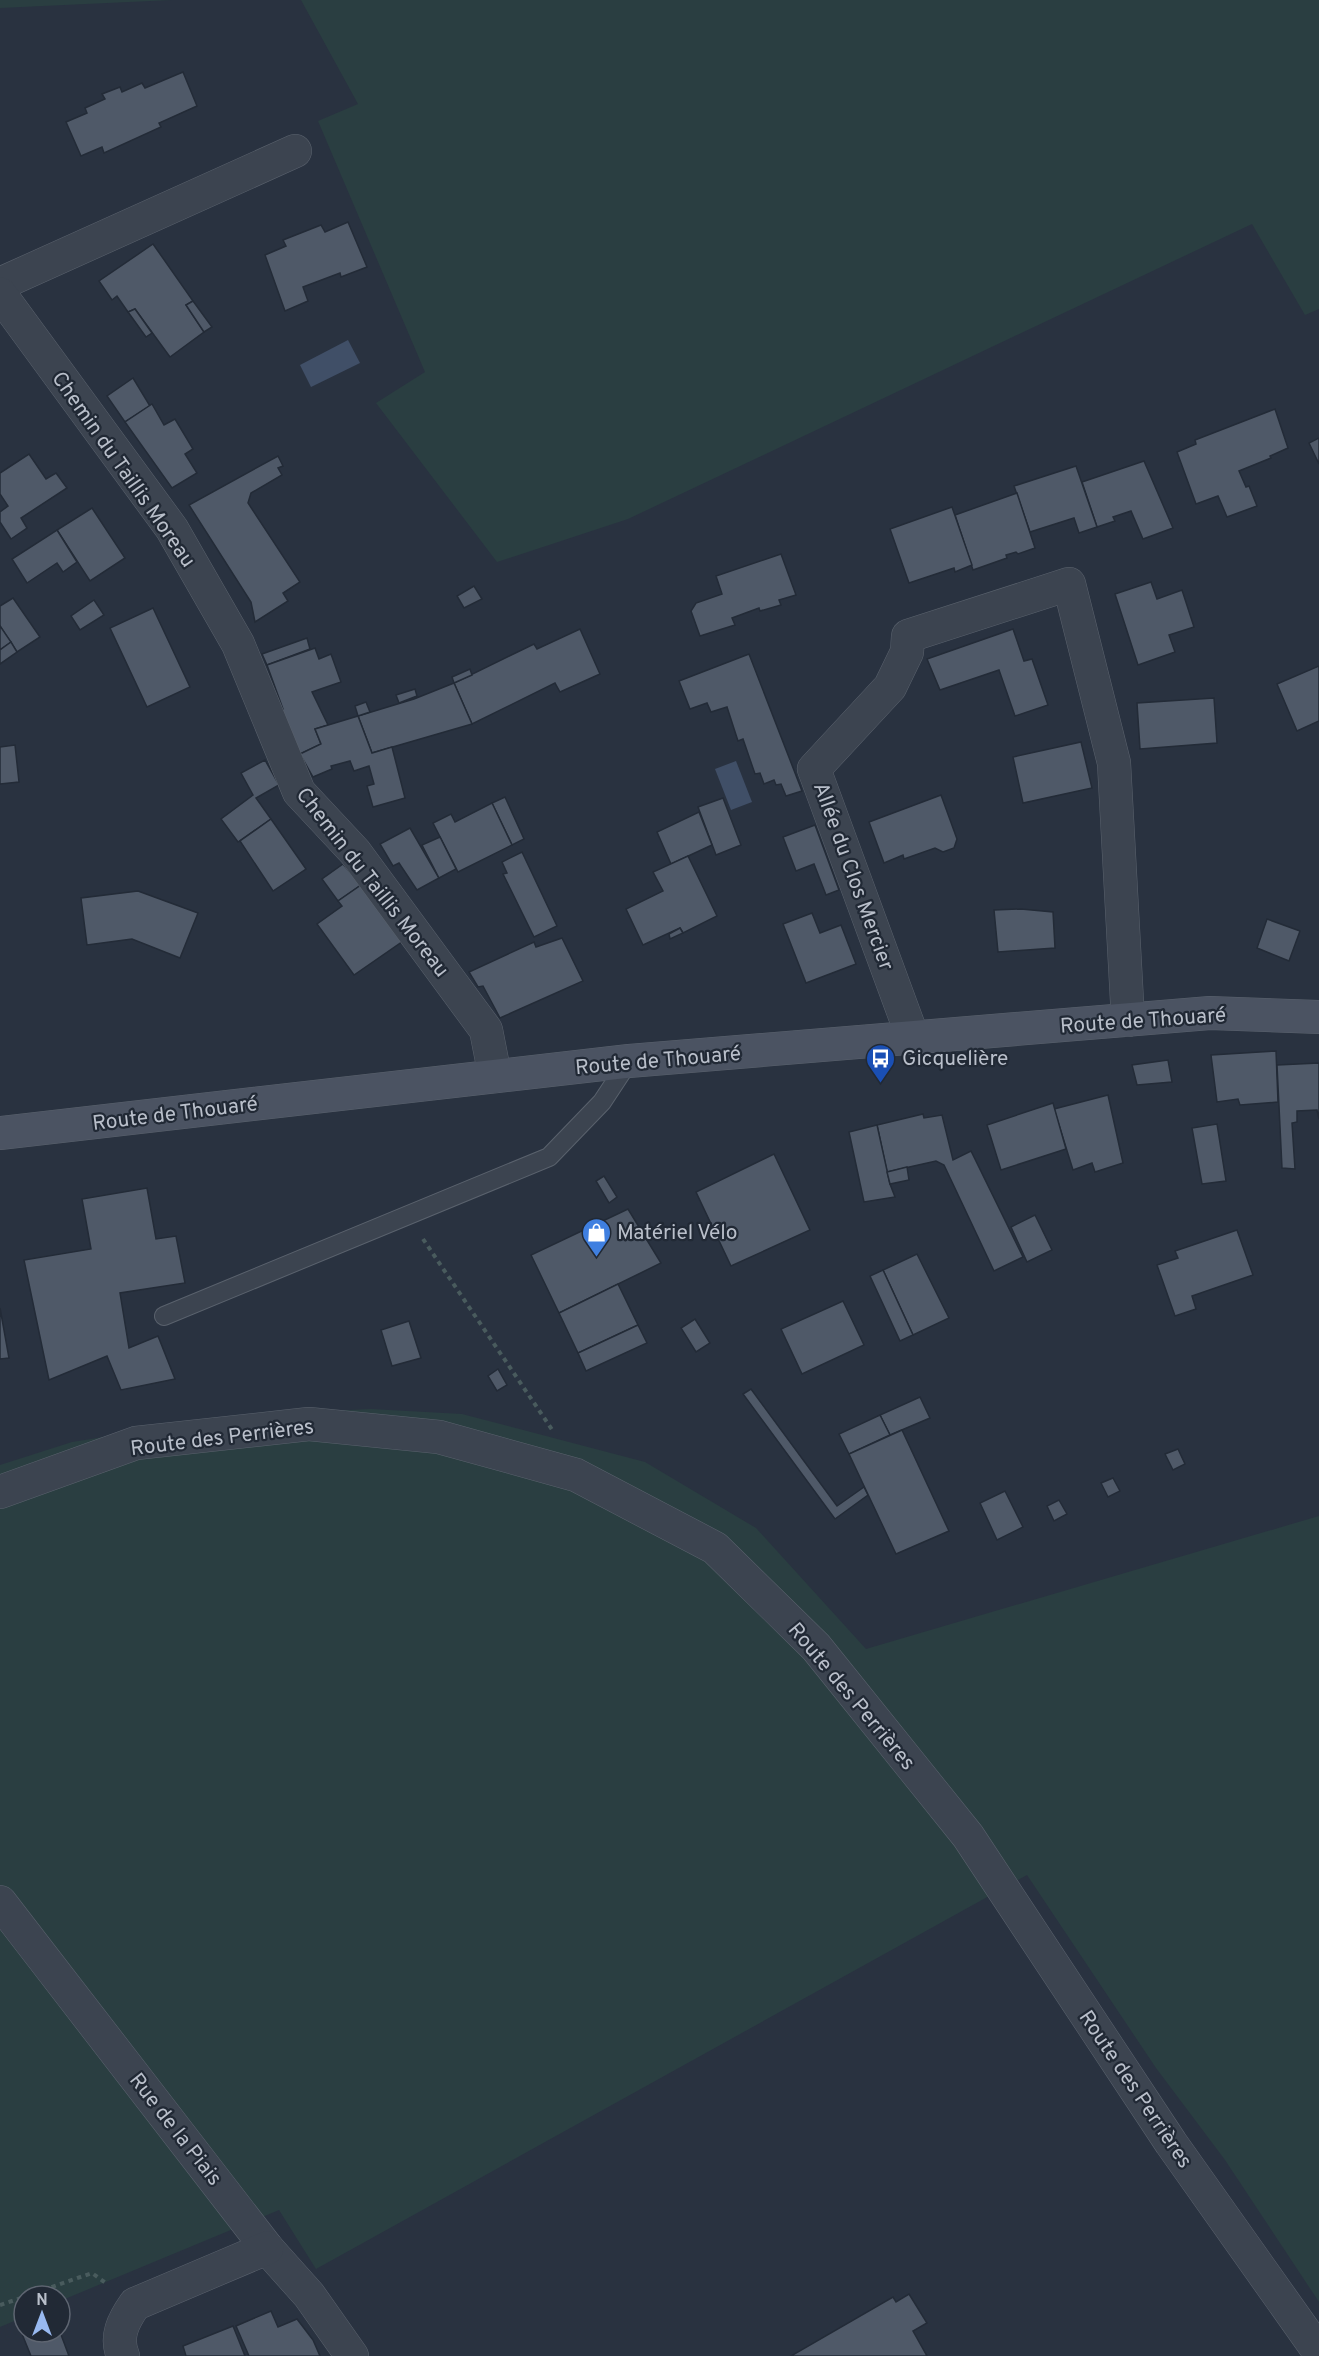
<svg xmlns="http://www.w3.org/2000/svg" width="1319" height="2356" font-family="Overpass,sans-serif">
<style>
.green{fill:#2a3e41}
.water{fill:#404f67}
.building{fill:#4f5968;stroke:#232b37;stroke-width:1.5}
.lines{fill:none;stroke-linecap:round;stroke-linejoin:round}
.lane-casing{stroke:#5a626d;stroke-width:20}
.street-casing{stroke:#5a626d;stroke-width:34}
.secondary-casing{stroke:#5a626d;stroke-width:34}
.path{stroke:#495b5d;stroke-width:4;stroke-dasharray:4.5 4.5;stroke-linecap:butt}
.lane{stroke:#3c4450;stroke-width:18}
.street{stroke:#3c4450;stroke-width:33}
.secondary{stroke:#4b5362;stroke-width:33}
.labels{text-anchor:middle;stroke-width:4.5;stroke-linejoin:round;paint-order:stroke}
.street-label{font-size:21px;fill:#b9bfca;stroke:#212935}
.poi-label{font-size:21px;fill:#b9bfca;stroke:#212935;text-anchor:start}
</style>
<rect width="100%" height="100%" fill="#293240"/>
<g class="green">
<path d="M0,0H172L0,8Z"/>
<path d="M301,0H1319V309L1305,315L1252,224L628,519L497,562L376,403L425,372L318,121L358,104Z"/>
<path d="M371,1409L462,1414L645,1462L756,1528L866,1649L1319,1516V2302L1225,2160L1156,2068L1027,1875L316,2269L279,2210L60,2301V2296H24V2317L0,2327V1465L72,1442L243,1415Z"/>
</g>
<g class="water">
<path d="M348,340L360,363L311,387L300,365Z"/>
<path d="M736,761L752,802L731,810L715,769Z"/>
</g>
<g class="building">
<path d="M183,72L197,106L159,123L161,127L104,153L102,147L81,156L66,122L87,113L85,108L105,99L102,94L120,87L122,92L142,83L145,88Z"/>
<path d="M348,222L367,267L341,277L340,273L303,287L308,301L285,311L265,255L286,246L283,240L321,225L325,232Z"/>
<path d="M153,244L193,301L186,305L204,332L170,357L135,309L128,312L117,296L112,300L99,281Z"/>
<path d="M193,301L212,327L204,332L186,305Z"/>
<path d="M135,309L152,333L146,337L128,312Z"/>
<path d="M133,378L150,406L125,422L107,396Z"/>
<path d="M152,404L164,425L175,419L193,449L185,454L197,473L172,488L125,422Z"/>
<path d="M1275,409L1288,448L1270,456L1271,458L1239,471L1246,487L1249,486L1257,506L1227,517L1218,496L1196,504L1177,452L1196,444L1195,440Z"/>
<path d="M1319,438V464L1309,443Z"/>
<path d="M29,454L46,479L56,473L67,488L21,518L27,528L11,539L0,522V512L8,506L0,494V473Z"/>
<path d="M278,456L283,466L278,468L282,475L251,493L248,503L300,582L283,593L288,601L255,622L251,602L189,505Z"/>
<path d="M1144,461L1173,528L1143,539L1131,511L1113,517L1115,521L1097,527L1082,482Z"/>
<path d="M1076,466L1097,527L1079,533L1074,518L1030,532L1014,486Z"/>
<path d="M1017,493L1035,548L1018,554L1016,552L1006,555L1007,558L973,570L955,515Z"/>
<path d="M952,507L972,565L955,572L954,568L909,583L890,529Z"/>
<path d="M92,508L125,558L90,581L57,530Z"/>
<path d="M57,530L77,562L63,572L57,563L27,583L12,559Z"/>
<path d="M781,554L796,595L779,600L781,605L760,611L759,608L732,618L735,625L700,636L691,611L696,603L722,594L716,576Z"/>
<path d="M1151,582L1157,599L1182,590L1194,627L1169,635L1175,652L1138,665L1115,594Z"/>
<path d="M474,586L482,599L464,608L457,596Z"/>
<path d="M13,598L40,637L17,652L0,626V606Z"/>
<path d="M94,600L104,615L80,630L71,616Z"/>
<path d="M153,608L190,687L147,707L110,628Z"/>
<path d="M0,626L11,642L0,650Z"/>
<path d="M580,629L600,674L560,692L555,683L472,724L454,683L534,644L537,649Z"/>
<path d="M1013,629L1024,661L1032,659L1048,705L1015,716L999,670L940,690L927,659Z"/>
<path d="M307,638L310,649L267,665L262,654Z"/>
<path d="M11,642L17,652L0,664V650Z"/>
<path d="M315,648L319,659L331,654L341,682L312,692L328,725L315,729L321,744L300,754L280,710L283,709L267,665Z"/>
<path d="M749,654L802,791L786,796L781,784L776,785L774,780L764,784L760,773L755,774L743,739L738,741L727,707L711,712L707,703L690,709L679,681Z"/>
<path d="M1319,666V721L1297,731L1277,684Z"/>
<path d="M470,669L472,675L454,683L452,677Z"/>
<path d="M454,683L472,724L372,753L358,716L414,699Z"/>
<path d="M415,689L417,696L399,703L396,695Z"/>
<path d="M1214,698L1217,743L1140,749L1137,703Z"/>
<path d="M366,702L370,712L358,716L355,706Z"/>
<path d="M358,716L372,753L392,747L405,798L373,807L367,786L374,784L369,766L354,771L350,761L331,766L332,769L313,777L300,754L321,744L315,729Z"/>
<path d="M1081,742L1092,788L1023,803L1013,757Z"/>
<path d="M15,745L19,782L0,784V747Z"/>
<path d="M265,760L279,785L256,798L271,819L238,842L221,819L253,795L241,773Z"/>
<path d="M941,795L957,839L954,848L943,852L935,848L904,859L903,855L884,863L869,822Z"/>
<path d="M505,797L524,839L512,845L492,803Z"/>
<path d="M723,798L741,845L716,855L698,807Z"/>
<path d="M492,803L512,845L458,872L433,823L451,814L455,822Z"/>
<path d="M699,812L712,845L671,864L657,832Z"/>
<path d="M271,819L306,869L273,891L240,841Z"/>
<path d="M815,825L839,890L826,895L814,864L796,871L783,837Z"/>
<path d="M410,828L439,878L417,890L399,863L393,866L380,844Z"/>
<path d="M440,837L456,869L439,878L422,845Z"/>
<path d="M522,852L557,926L534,937L503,874L507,873L502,862Z"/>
<path d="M688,856L717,916L683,933L680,928L643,945L626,909L663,891L653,872Z"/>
<path d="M343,864L361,885L338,901L322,879Z"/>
<path d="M361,885L406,939L354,975L317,924L342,906L338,901Z"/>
<path d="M138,891L198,913L180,958L132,939L87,945L81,898Z"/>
<path d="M1021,909L1053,912L1055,948L998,952L994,910Z"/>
<path d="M812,913L820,933L841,925L856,964L806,983L783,924Z"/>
<path d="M1267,919L1300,931L1289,961L1257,948Z"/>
<path d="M680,928L683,933L670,939L669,934Z"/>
<path d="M562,938L583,981L500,1018L483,986L478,987L469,972L534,942L536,947Z"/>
<path d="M1276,1051L1278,1102L1240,1105L1238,1099L1217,1102L1211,1055Z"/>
<path d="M1168,1060L1172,1082L1137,1085L1132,1065Z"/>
<path d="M1319,1063V1119L1317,1110L1297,1111V1122L1292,1123L1295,1169L1282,1168L1277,1065Z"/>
<path d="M1108,1095L1123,1163L1095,1172L1092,1163L1073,1170L1054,1109Z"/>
<path d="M1053,1103L1066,1149L1001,1170L987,1125Z"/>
<path d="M923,1114L924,1118L942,1115L953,1160L971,1151L1023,1257L994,1271L944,1165L936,1161L887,1172L877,1125Z"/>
<path d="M1217,1124L1226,1181L1202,1184L1192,1128Z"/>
<path d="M877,1125L890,1184L895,1197L864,1202L849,1132Z"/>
<path d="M774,1154L810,1230L731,1266L696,1192Z"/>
<path d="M907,1167L909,1180L890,1184L887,1172Z"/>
<path d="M604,1176L617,1197L609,1203L596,1181Z"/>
<path d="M147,1188L156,1239L176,1236L185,1283L120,1293L129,1348L158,1336L175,1379L121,1390L107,1356L49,1380L24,1260L91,1249L82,1199Z"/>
<path d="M628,1209L661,1263L559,1313L531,1255Z"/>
<path d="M1035,1215L1052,1250L1027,1262L1011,1227Z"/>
<path d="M1237,1230L1253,1275L1192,1296L1196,1309L1175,1316L1157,1265L1178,1258L1175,1251Z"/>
<path d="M917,1254L949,1318L913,1335L883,1270Z"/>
<path d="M883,1270L913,1335L900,1341L870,1276Z"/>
<path d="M618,1284L638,1325L578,1353L559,1313Z"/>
<path d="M843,1301L864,1345L802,1374L781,1329Z"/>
<path d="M0,1308L9,1358L0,1359Z"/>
<path d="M695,1319L710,1343L696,1352L681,1328Z"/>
<path d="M409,1321L421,1358L392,1366L381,1330Z"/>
<path d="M638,1325L647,1343L586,1371L578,1353Z"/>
<path d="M498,1369L507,1385L497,1391L488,1376Z"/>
<path d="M751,1389L837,1506L864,1487L868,1495L835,1519L743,1394Z"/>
<path d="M920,1397L930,1418L890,1435L880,1415Z"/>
<path d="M880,1415L890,1435L849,1454L839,1434Z"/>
<path d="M902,1430L949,1531L896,1554L849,1454Z"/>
<path d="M1178,1449L1185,1464L1173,1470L1165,1454Z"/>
<path d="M1113,1478L1120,1491L1108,1497L1101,1483Z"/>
<path d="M1005,1491L1023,1527L997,1540L980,1503Z"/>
<path d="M1059,1500L1067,1514L1054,1521L1047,1506Z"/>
<path d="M909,2294L927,2323L913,2331L927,2356H791L893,2297L896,2302Z"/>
<path d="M271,2311L278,2327L297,2319L313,2340L320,2356H249L236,2326Z"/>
<path d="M233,2326L245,2356H186L183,2346Z"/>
<path d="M24,2328V2332H60L69,2356H31L20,2329Z"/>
</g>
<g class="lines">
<defs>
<path id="lane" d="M164,1316L549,1157L602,1102L629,1061"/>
<g id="street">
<path d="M0,284L295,151"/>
<path d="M0,294L172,529L238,644L299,792L355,852L486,1030L495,1076"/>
<path d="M913,1038L814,769L890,687L907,652L908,636L1069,584L1114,763L1128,1020"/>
<path d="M0,1492L136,1443L309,1424L439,1437L576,1475L715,1548L816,1647L968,1836L1171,2143L1319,2352"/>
<path d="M0,1902L267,2248L309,2295L352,2356"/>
<path d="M123,2356C115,2337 123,2321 135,2304L267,2248"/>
</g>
<path id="secondary" d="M0,1133L629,1061L1210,1013L1319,1017"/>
</defs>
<use href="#lane" class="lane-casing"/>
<use href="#street" class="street-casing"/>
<use href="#secondary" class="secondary-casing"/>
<g class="path">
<path d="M423,1239L553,1431"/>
<path d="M26,2296L92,2273L107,2284"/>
<path d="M0,2305L24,2297"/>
</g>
<use href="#lane" class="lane"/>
<use href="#street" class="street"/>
<use href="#secondary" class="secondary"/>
</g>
<defs>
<symbol id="bus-pin" viewBox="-11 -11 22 30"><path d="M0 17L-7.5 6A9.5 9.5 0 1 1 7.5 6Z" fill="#1a4fb4" stroke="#212935"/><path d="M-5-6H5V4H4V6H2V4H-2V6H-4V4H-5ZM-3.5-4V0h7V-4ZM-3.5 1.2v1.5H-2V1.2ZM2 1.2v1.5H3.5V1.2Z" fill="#fff"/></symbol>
<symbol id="shop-pin" viewBox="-11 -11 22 30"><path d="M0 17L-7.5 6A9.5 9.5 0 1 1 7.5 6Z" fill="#3f7fe0" stroke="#212935"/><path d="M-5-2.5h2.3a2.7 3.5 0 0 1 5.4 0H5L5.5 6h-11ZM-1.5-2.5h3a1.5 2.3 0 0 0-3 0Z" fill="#fff"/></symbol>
</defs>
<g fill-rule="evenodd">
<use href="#bus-pin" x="864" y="1042" width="33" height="45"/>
<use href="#shop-pin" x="580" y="1216" width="33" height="45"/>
</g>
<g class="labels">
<g class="street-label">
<text transform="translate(124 469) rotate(55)" y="7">Chemin du Taillis Moreau</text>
<text transform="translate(854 876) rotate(70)" y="7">Allée du Clos Mercier</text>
<text transform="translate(373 882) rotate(52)" y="7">Chemin du Taillis Moreau</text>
<text transform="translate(1143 1020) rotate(-4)" y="7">Route de Thouaré</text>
<text transform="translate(658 1060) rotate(-5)" y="7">Route de Thouaré</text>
<text transform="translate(175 1113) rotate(-7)" y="7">Route de Thouaré</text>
<text transform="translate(222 1437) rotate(-7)" y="7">Route des Perrières</text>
<text transform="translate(852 1696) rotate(50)" y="7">Route des Perrières</text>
<text transform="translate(1136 2089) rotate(56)" y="7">Route des Perrières</text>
<text transform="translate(176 2129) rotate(52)" y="7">Rue de la Piais</text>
</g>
<g class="poi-label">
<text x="902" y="1065">Gicquelière</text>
<text x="617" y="1239">Matériel Vélo</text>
</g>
</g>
<g transform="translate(42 2314)"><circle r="28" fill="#212935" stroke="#5e6571" stroke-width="1.5"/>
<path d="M0-4.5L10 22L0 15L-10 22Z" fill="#98b9f0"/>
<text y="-9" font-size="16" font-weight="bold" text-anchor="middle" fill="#b9bfca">N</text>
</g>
</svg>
